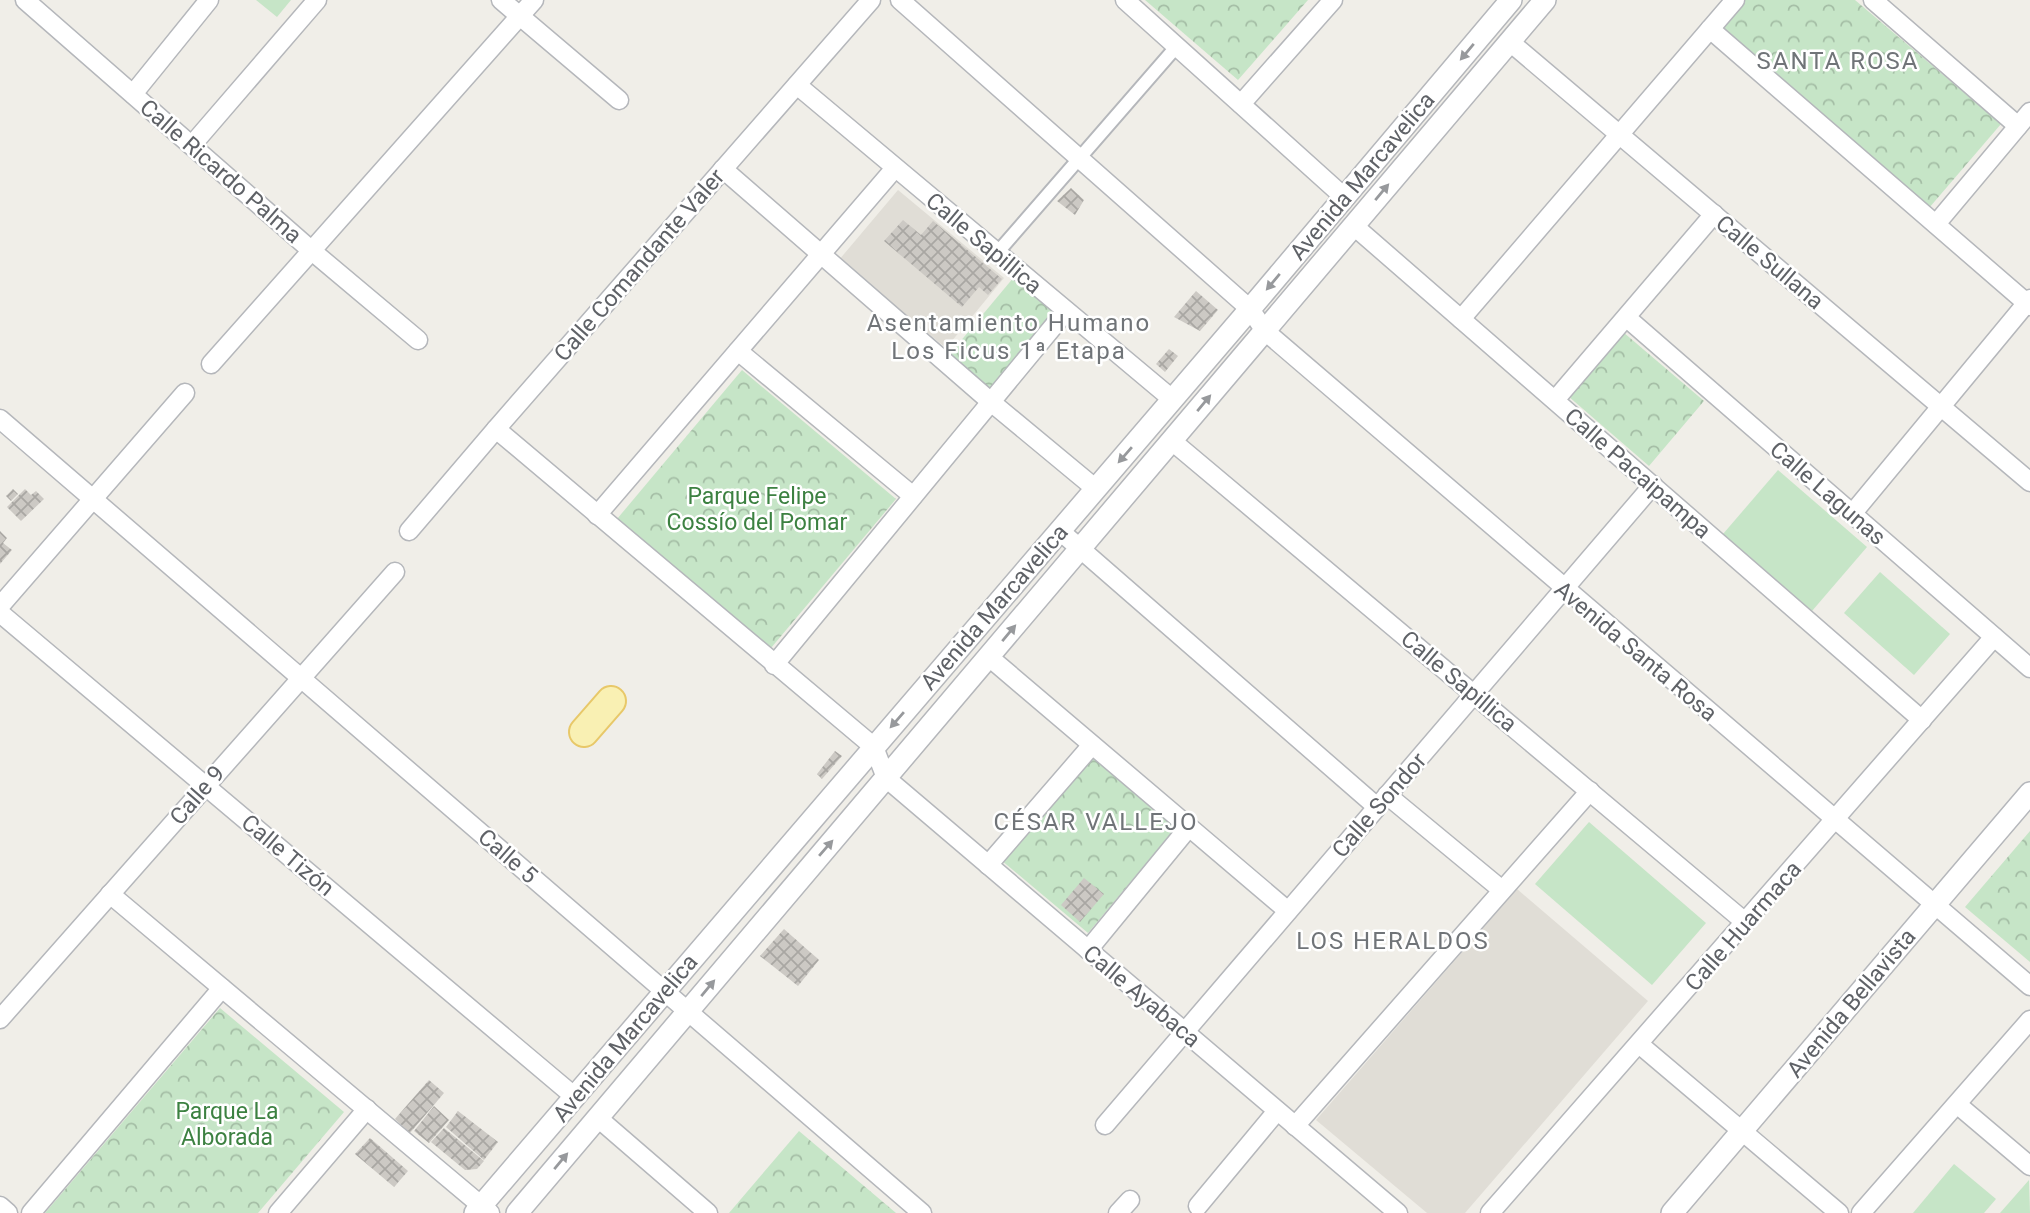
<svg xmlns="http://www.w3.org/2000/svg" width="2030" height="1213" font-family="Roboto,sans-serif">
<style>
.education{fill:#e0ddd6}
.green{fill:#c6e5c7}
.park{fill:url(#park-crowns)}
.building{fill:url(#building-cross-hatch)}
.lines{fill:none;stroke-linecap:round;stroke-linejoin:round}
.pedestrian-casing{stroke:#b5b7bb;stroke-width:16}
.minor-casing{stroke:#b5b7bb;stroke-width:21}
.tertiary-casing{stroke:#b5b7bb;stroke-width:24}
.primary-casing{stroke:#e8c869;stroke-width:32}
.pedestrian{stroke:#fff;stroke-width:12}
.minor{stroke:#fff;stroke-width:18}
.tertiary{stroke:#fff;stroke-width:21}
.primary{stroke:#f9f0b3;stroke-width:28}
.oneway{fill:#97999c}
.labels{text-anchor:middle;stroke-width:5;stroke-linejoin:round;paint-order:stroke}
.street-label{font-size:23px;fill:#5f6267;stroke:#fff}
.park-label{font-size:23px;fill:#3c8141;stroke:#fff}
.neighbourhood-label{font-size:24px;letter-spacing:2px;fill:#707478;stroke:#fff}
</style>
<defs>
<pattern id="park-crowns" width="20" height="18" patternUnits="userSpaceOnUse" patternTransform="scale(1.75)"><rect width="20" height="18" fill="#c6e5c7"/><path d="M2 6a3 3 0 1 1 6 0M12 15a3 3 0 1 1 6 0" fill="none" stroke="#a4bda5"/></pattern>
<pattern id="building-cross-hatch" width="8" height="8" patternUnits="userSpaceOnUse" patternTransform="scale(1.75)"><rect width="8" height="8" fill="#ccc9c4"/><path d="M0 0l8 8M0 8l8-8" fill="none" stroke="#a9a7a3"/></pattern>
</defs>
<rect width="100%" height="100%" fill="#f0eee8"/>
<g class="education">
<path d="M898,190L1004,278L946,348L839,260Z"/>
<path d="M1517,889L1648,1001L1465,1213H1427L1316,1120Z"/>
</g>
<g class="green">
<path d="M256,0H291L277,17Z"/>
<path d="M1778,470L1867,547L1812,611L1723,534Z"/>
<path d="M1880,572L1950,634L1914,675L1844,613Z"/>
<path d="M1589,822L1706,923L1652,985L1535,884Z"/>
<path d="M1954,1164L1996,1199L1984,1213H1913Z"/>
<path d="M2029,1180L2030,1213H2000Z"/>
</g>
<g class="park">
<path d="M1145,0H1308L1238,80Z"/>
<path d="M1739,0H1855L2001,124L1929,208L1716,27Z"/>
<path d="M1014,277L1062,318L990,399L944,361Z"/>
<path d="M1623,332L1704,401L1649,466L1568,396Z"/>
<path d="M742,370L896,499L771,648L617,519Z"/>
<path d="M1091,752L1179,824L1088,933L1001,860Z"/>
<path d="M2030,831V962L1965,907Z"/>
<path d="M220,1008L344,1112L258,1213H45Z"/>
<path d="M799,1131L896,1213H729Z"/>
</g>
<g class="building">
<path d="M1071,188L1084,200L1075,215L1057,201Z"/>
<path d="M903,220L921,235L933,221L1002,279L988,295L979,287L962,307L884,241Z"/>
<path d="M1196,291L1218,310L1200,331L1174,317Z"/>
<path d="M1169,349L1178,356L1165,372L1156,364Z"/>
<path d="M13,489L18,494L11,501L6,496Z"/>
<path d="M25,489L31,495L36,491L44,499L21,521L7,507Z"/>
<path d="M0,531L7,538L3,543L12,550L0,564Z"/>
<path d="M835,751L842,756L822,779L817,774Z"/>
<path d="M1084,878L1104,894L1080,922L1061,905Z"/>
<path d="M784,929L819,960L798,986L760,956Z"/>
<path d="M429,1080L444,1093L410,1133L395,1119Z"/>
<path d="M434,1106L449,1120L429,1143L414,1131Z"/>
<path d="M458,1111L498,1142L484,1160L446,1127Z"/>
<path d="M444,1128L484,1161L477,1169L465,1170L431,1142Z"/>
<path d="M370,1138L408,1171L394,1187L355,1154Z"/>
</g>
<g class="lines">
<defs>
<path id="pedestrian" d="M997,253L1177,46"/>
<g id="minor">
<path d="M25,0L312,251L418,340"/>
<path d="M501,0L619,100"/>
<path d="M900,0L1250,309L1265,331L2030,986"/>
<path d="M1125,0L1344,197"/>
<path d="M1873,0L2018,126"/>
<path d="M1710,29L2030,306"/>
<path d="M1510,42L2030,482"/>
<path d="M797,85L1172,399"/>
<path d="M133,94L209,0"/>
<path d="M1241,104L1333,0"/>
<path d="M192,145L317,0"/>
<path d="M723,169L991,402L1096,489"/>
<path d="M1936,224L2030,112"/>
<path d="M1354,226L1922,720"/>
<path d="M1627,318L2030,668"/>
<path d="M1461,319L1735,0"/>
<path d="M738,351L913,496"/>
<path d="M211,364L534,0"/>
<path d="M1555,400L1714,214"/>
<path d="M0,419L922,1213"/>
<path d="M496,429L874,747L886,778L1398,1213"/>
<path d="M1172,441L1745,922"/>
<path d="M1852,514L2030,299"/>
<path d="M597,515L895,168"/>
<path d="M409,531L496,429L871,0"/>
<path d="M1060,531L1377,807"/>
<path d="M0,606L185,393"/>
<path d="M0,613L575,1097"/>
<path d="M989,657L1288,911"/>
<path d="M774,665L1066,311"/>
<path d="M1387,795L1502,890"/>
<path d="M988,865L1092,745"/>
<path d="M110,894L490,1213"/>
<path d="M1088,950L1189,827"/>
<path d="M0,1019L395,572"/>
<path d="M1639,1044L1839,1213"/>
<path d="M1958,1105L2030,1166"/>
<path d="M598,1118L708,1213"/>
<path d="M1105,1125L1653,485"/>
<path d="M1295,1126L1590,791"/>
<path d="M0,1206L8,1213"/>
<path d="M1198,1206L1277,1111"/>
<path d="M31,1213L222,988"/>
<path d="M278,1213L367,1109"/>
<path d="M1118,1213L1130,1200"/>
<path d="M1490,1213L1994,637"/>
<path d="M1861,1213L2030,1020"/>
</g>
<g id="tertiary">
<path d="M475,1213L1250,309L1511,0"/>
<path d="M517,1213L1545,0"/>
<path d="M1672,1213L2030,793"/>
</g>
<path id="primary" d="M584,732L611,701"/>
</defs>
<use href="#pedestrian" class="pedestrian-casing"/>
<use href="#minor" class="minor-casing"/>
<use href="#tertiary" class="tertiary-casing"/>
<use href="#primary" class="primary-casing"/>
<use href="#pedestrian" class="pedestrian"/>
<use href="#minor" class="minor"/>
<use href="#tertiary" class="tertiary"/>
<use href="#primary" class="primary"/>
</g>
<defs><path id="oneway-solid" d="M-6-.8H1V-3.2L6.5 0L1 3.2V.8H-6Z" transform="scale(1.75)"/></defs>
<g class="oneway">
<use href="#oneway-solid" transform="translate(1467 52) rotate(130)"/>
<use href="#oneway-solid" transform="translate(1382 192) rotate(-50)"/>
<use href="#oneway-solid" transform="translate(1273 282) rotate(130)"/>
<use href="#oneway-solid" transform="translate(1204 403) rotate(-50)"/>
<use href="#oneway-solid" transform="translate(1125 455) rotate(131)"/>
<use href="#oneway-solid" transform="translate(1009 633) rotate(-50)"/>
<use href="#oneway-solid" transform="translate(897 720) rotate(131)"/>
<use href="#oneway-solid" transform="translate(826 848) rotate(-49)"/>
<use href="#oneway-solid" transform="translate(708 988) rotate(-50)"/>
<use href="#oneway-solid" transform="translate(561 1161) rotate(-50)"/>
</g>
<g class="labels">
<g class="street-label">
<text transform="translate(221 171) rotate(41)" y="8">Calle Ricardo Palma</text>
<text transform="translate(1362 176) rotate(-50)" y="8">Avenida Marcavelica</text>
<text transform="translate(984 243) rotate(40)" y="8">Calle Sapillica</text>
<text transform="translate(1770 262) rotate(40)" y="8">Calle Sullana</text>
<text transform="translate(639 265) rotate(-49)" y="8">Calle Comandante Valer</text>
<text transform="translate(1638 473) rotate(41)" y="8">Calle Pacaipampa</text>
<text transform="translate(1828 493) rotate(41)" y="8">Calle Lagunas</text>
<text transform="translate(994 607) rotate(-49)" y="8">Avenida Marcavelica</text>
<text transform="translate(1636 651) rotate(40)" y="8">Avenida Santa Rosa</text>
<text transform="translate(1459 681) rotate(40)" y="8">Calle Sapillica</text>
<text transform="translate(197 795) rotate(-49)" y="8">Calle 9</text>
<text transform="translate(1379 805) rotate(-49)" y="8">Calle Sondor</text>
<text transform="translate(288 855) rotate(40)" y="8">Calle Tizón</text>
<text transform="translate(508 856) rotate(41)" y="8">Calle 5</text>
<text transform="translate(1743 926) rotate(-49)" y="8">Calle Huarmaca</text>
<text transform="translate(1142 996) rotate(40)" y="8">Calle Ayabaca</text>
<text transform="translate(1851 1003) rotate(-50)" y="8">Avenida Bellavista</text>
<text transform="translate(625 1038) rotate(-50)" y="8">Avenida Marcavelica</text>
</g>
<g class="park-label">
<text x="757" y="504">Parque Felipe<tspan x="757" dy="26">Cossío del Pomar</tspan></text>
<text x="227" y="1119">Parque La<tspan x="227" dy="26">Alborada</tspan></text>
</g>
<g class="neighbourhood-label">
<text x="1838" y="69">SANTA ROSA</text>
<text x="1009" y="331">Asentamiento Humano<tspan x="1009" dy="28">Los Ficus 1ª Etapa</tspan></text>
<text x="1096" y="830">CÉSAR VALLEJO</text>
<text x="1393" y="949">LOS HERALDOS</text>
</g>
</g>
</svg>
